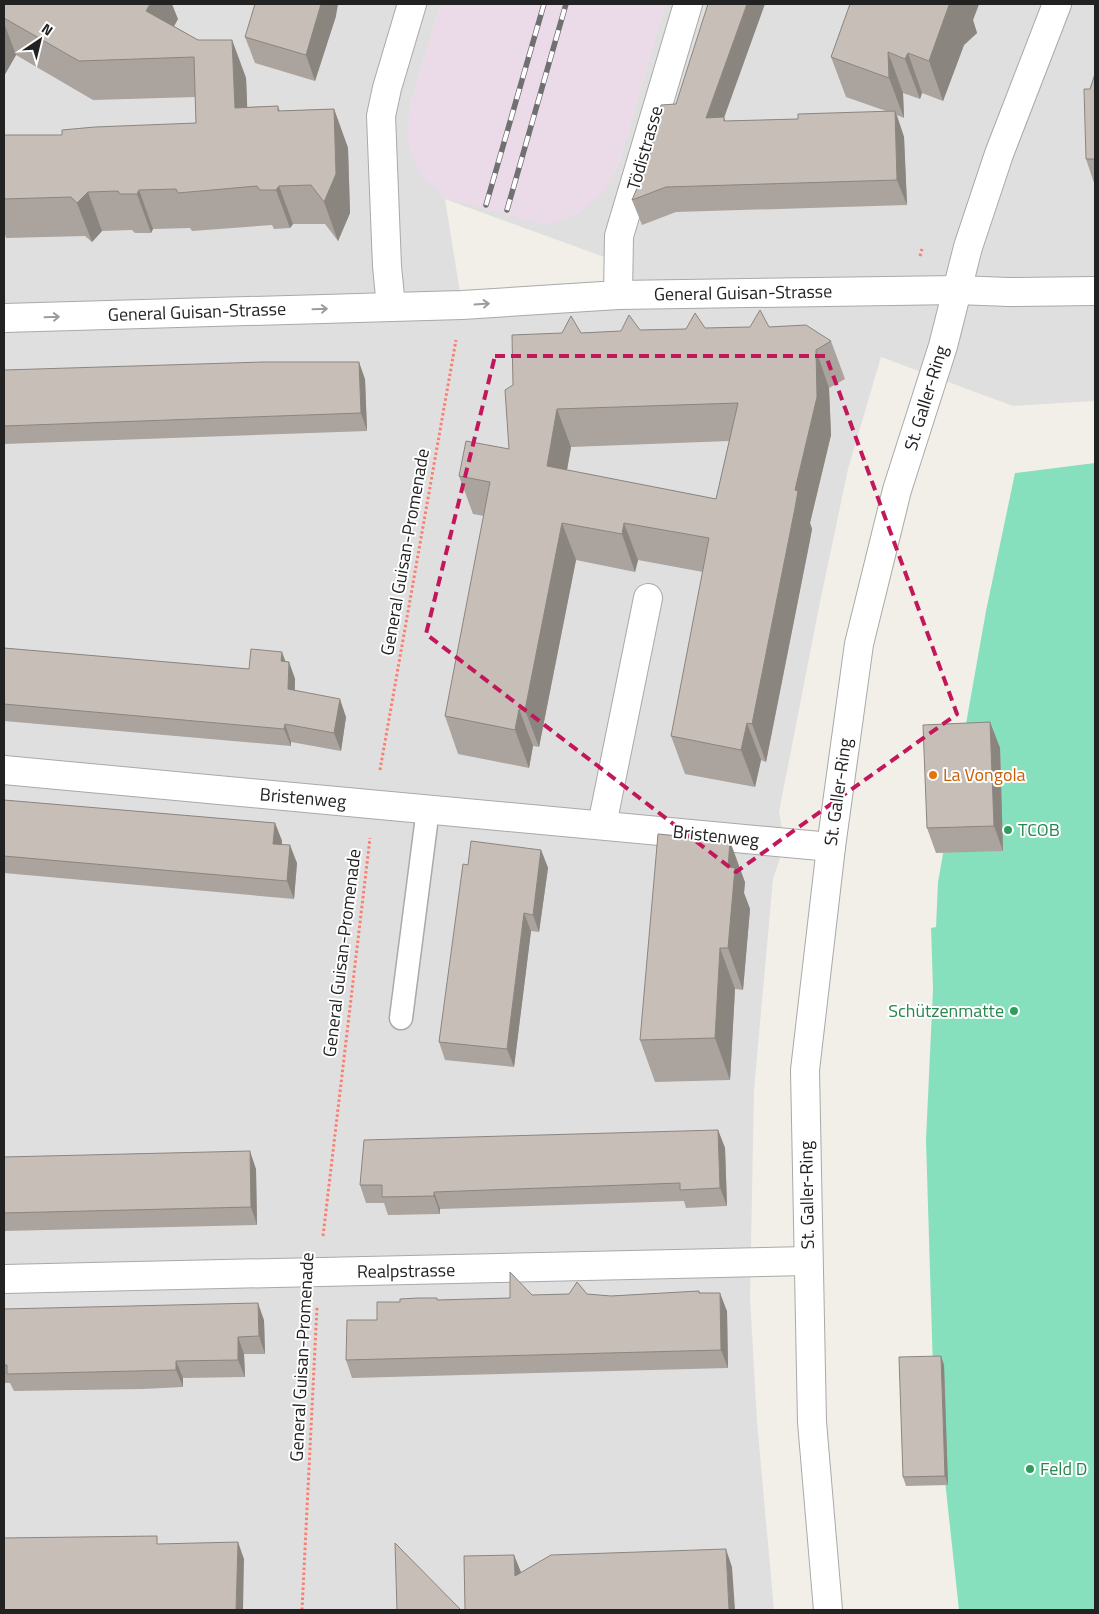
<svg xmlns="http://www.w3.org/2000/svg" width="1099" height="1614" font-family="'Titillium Web',sans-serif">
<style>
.residential{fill:#e0dfdf;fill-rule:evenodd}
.industrial{fill:#ebdae8}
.pitch{fill:#87e0bd}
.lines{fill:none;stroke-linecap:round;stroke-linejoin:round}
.service-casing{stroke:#a9a9a9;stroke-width:25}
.minor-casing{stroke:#a9a9a9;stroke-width:30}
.path{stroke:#fb7e70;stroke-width:3;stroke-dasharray:2.5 2.5;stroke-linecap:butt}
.service{stroke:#fff;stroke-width:22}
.minor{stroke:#fff;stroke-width:28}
.rail-casing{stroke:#707070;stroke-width:5.5}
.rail{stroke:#fff;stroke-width:4;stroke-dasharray:11;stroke-linecap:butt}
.wall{fill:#aba39d;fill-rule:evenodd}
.shaded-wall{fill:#8b8580}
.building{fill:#c7beb7;stroke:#8b8580;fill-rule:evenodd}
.oneway{stroke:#9c9c9c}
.marked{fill:none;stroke:#c2185b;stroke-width:4;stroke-dasharray:10 6;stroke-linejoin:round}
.food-dot{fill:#e8710a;stroke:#fff;stroke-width:2}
.leisure-dot{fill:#2e9e5b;stroke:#fff;stroke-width:2}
.labels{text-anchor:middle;stroke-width:4;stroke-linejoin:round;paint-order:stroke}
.street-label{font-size:18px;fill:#222;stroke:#fff}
.food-label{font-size:18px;fill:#c56008;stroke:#fff;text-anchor:start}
.leisure-label{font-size:18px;fill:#27864d;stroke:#fff;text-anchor:start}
</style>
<rect width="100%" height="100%" fill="#f2efe8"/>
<path class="residential" d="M4,4H441L410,105L577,214L601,194L618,166L665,4H1095V401L1013,406L881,357L848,469L819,607L779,812L785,843L773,879L754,1090L750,1298L757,1422L774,1610H4ZM445,199L618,262V295L462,305Z"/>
<path class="industrial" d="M441,4H665L618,166L602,194L577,214L546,225L445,198L419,174L407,141L410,105Z"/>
<path class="pitch" d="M1095,463V1610H959L933,1370L926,1140L933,989L931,928L936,927L938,882L986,611L1015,473Z"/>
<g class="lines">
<defs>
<path id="service" d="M401,1018L428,809"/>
<g id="minor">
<path d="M618,295L619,236L688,4"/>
<path d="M391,307L387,266L381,116L387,88L412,4"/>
<path d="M4,318L462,305L618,295L957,290L1009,292L1095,291"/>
<path d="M4,770L831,847"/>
<path d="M602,825L648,598"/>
<path d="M4,1279L808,1261"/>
<path d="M828,1610L812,1422L805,1070L831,847L859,644L897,490L943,346L968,247L999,154L1057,4"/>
</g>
</defs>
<use href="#service" class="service-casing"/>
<use href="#minor" class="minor-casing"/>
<g class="path">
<path d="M920,256L922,249"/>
<path d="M380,770L456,340"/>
<path d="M323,1236L370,838"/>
<path d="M302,1610L317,1307"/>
</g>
<use href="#service" class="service"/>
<use href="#minor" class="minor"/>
<defs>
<g id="rail">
<path d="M486,205L544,4"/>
<path d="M507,210L566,4"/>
</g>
</defs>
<use href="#rail" class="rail-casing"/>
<use href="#rail" class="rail"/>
</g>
<g class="wall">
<path d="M4,4L178,19L174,26L198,40H232L246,78L247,107L278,106L280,111L334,109L348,148L350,213L338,241L325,224H293L290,228L274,229L272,225L192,231L190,228L153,229L151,233H135L132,230L102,231L92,242L85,236L6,238L5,234H4V135H62L196,123V97L93,100L16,55L4,76Z"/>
<path d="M850,4H979L973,20L977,33L964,45L943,101L922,93L920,99L903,93L904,118L897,115L904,137L907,205L676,212L642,225L632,200L676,104L724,118L725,121L798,119L886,111L846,97L831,57Z"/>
<path d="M336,16L315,81L255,63L245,37Z"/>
<path d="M1095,74V186L1086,159L1090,89Z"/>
<path d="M769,327L831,341L845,379L829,388L831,435L810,523L812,529L809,545L766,762L761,760L755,787L685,774L671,736L703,572L638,560L635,572L576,560L539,747L533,746L529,768L458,754L445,716L484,516L473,514L459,476L509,449L513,385L581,333L640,330ZM729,441L716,499L567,470L571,447Z"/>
<path d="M4,370L365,379L367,431L4,444Z"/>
<path d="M4,648L249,669L286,661L289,662L295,679V690L346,717L341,751L291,742V746L4,721Z"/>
<path d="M990,722L1000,748L1003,851L936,853L927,828Z"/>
<path d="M4,800L275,823L282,841V844L297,863L294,899L4,873Z"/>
<path d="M541,850L548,868L539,932L531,931L514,1067L445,1060L439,1042L468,865Z"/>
<path d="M745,882L744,893L750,909L743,990L735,989L730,1080L655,1082L640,1040Z"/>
<path d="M718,1130L725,1148L727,1206L686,1208L684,1201L440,1209V1214L388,1215L384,1203H366L360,1185Z"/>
<path d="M4,1157L256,1169L257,1225L4,1231Z"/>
<path d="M699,1291L700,1293L727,1311L728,1368L352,1378L346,1360L377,1320L400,1302L438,1300L510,1298L532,1295L587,1294L611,1296Z"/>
<path d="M4,1309L264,1320L265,1354H244L245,1377L183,1378V1387L143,1389L14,1391L10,1383H4Z"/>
<path d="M941,1356L944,1365L948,1485L906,1486L903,1477Z"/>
</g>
<g class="shaded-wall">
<path d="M150,4H172L178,19L161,49L146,11Z"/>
<path d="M321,4H338L336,16L315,81L306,55Z"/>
<path d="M747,4H765L724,118L733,143L706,118Z"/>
<path d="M950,4H979L973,20L977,33L964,45L943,101L929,61L949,5Z"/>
<path d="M4,23L16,55L4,76Z"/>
<path d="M232,40L246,78L249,147L235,108Z"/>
<path d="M888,52L903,93L904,118L889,78Z"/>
<path d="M908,53L922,93L920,99L905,59Z"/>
<path d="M334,109L348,148L350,213L338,241L324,202Z"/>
<path d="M895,111L904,137L907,205L897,180Z"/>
<path d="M279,186L293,224L290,228L276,190Z"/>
<path d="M139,190L153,229L151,233L137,194Z"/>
<path d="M88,192L102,231L92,242L77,203Z"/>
<path d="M816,350L829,388L831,435L810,523L812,529L809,545L766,762L752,724Z"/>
<path d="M359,362L365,379L367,431L361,413Z"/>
<path d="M557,409L571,447L561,504L547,466Z"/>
<path d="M562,523L576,560L539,747L525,710Z"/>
<path d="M624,523L638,560L635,572L622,534Z"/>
<path d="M282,652L288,668L289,662L295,679L294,706L288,689L281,661Z"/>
<path d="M340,699L346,717L341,751L334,733Z"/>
<path d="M519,709L533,746L529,768L515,730Z"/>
<path d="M990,722L1000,748L1003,851L994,826Z"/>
<path d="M747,723L761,760L755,787L741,750Z"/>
<path d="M285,724L291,742V746L284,729Z"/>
<path d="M275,823L282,841L280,862L273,844Z"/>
<path d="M730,841L745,882L744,893L750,909L743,990L728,948V867Z"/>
<path d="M290,845L297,863L294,899L287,881Z"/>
<path d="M541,850L548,868L539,932L533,915Z"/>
<path d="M524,913L531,931L514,1067L507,1049Z"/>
<path d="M720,948L735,989L730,1080L715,1038Z"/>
<path d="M718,1130L725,1148L727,1206L720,1188Z"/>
<path d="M250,1151L256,1169L257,1225L251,1207Z"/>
<path d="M434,1192L440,1209V1214L434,1196Z"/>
<path d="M720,1293L727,1311L728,1368L721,1350Z"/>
<path d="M258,1303L264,1320L265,1354L259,1336Z"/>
<path d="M238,1337L244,1354L245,1377L238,1360Z"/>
<path d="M941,1356L944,1365L948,1485L945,1476Z"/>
<path d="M176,1361L183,1378V1387L176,1370Z"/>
<path d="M238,1542L244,1559L243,1610H236Z"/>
<path d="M726,1549L732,1567L735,1610H729Z"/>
<path d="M514,1555L521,1572L522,1594L515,1576Z"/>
</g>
<g class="building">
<path d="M4,4H150L146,11L198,40H232L235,108L278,106V111L334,109L336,174L324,202L311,185L279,186L276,190H260L257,186L178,193L176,189L139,190L137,194H120L118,191L88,192L77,203L71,197L4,199V135H62V130L95,127L196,123L194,57L79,61L4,18Z"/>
<path d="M255,4H321L306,55L245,37Z"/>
<path d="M708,4H747L706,118L724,117V121L798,119V114L895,111L897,180L666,187L632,200L649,160L661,105L676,104Z"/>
<path d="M850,4H950L949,5L929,61L908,53L905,59L888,52L889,78L831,57Z"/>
<path d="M1095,74V159H1086L1084,89H1090Z"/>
<path d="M760,310L769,327L806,325L831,341L816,350L817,397L795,490L798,491L795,508L752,724L747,723L741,750L671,736L709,538L624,523L622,534L562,523L525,710L519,709L515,730L445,716L490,482L459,476L466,441L509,449L505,390L513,385L512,335L562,333L571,316L581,333L621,331L629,315L640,330L686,329L695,313L705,328L750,327ZM738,403L716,499L547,466L557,409Z"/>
<path d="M264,362H359L361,413L4,426V370Z"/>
<path d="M4,648L249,669L251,649L282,652L281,661L289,662L288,689L340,699L334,733L285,724L284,729L4,704Z"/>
<path d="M990,722L994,826L927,828L923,725Z"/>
<path d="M4,800L275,823L273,844L290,845L287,881L4,856Z"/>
<path d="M658,834L730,841L728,867L735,868L728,948H720L715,1038L640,1040Z"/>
<path d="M471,841L541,850L533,915L524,913L507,1049L439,1042L463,864L468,865Z"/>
<path d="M718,1130L720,1188L680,1190V1183L434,1192V1196L382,1197V1185H360L364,1140Z"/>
<path d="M250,1151L251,1207L4,1213V1157Z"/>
<path d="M510,1272L532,1295L569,1294L577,1282L587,1294L611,1296L699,1291V1293H720L721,1350L346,1360L347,1320H377V1302H400V1299L419,1298H437V1300L510,1298Z"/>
<path d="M258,1303L259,1336L238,1337V1360L176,1361V1370L136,1371L7,1374V1365H4V1309Z"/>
<path d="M941,1356L945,1476L903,1477L899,1357Z"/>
<path d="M157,1536V1544L238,1542L236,1610H4V1538Z"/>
<path d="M395,1543L461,1610H397Z"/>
<path d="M726,1549L729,1610H465L464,1556L514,1555L515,1576L551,1555Z"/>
</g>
<defs><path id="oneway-shaft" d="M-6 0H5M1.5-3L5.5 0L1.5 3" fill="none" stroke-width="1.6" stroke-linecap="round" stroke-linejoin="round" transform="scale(1.25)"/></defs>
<g class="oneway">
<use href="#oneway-shaft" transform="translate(482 304) rotate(-4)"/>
<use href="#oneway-shaft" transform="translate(320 309) rotate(-2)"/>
<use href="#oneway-shaft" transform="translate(52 317) rotate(-2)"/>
</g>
<path class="marked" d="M495,356H826L957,714L736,872L426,634Z"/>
<circle class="food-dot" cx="933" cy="775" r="5"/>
<g class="leisure-dot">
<circle cx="1008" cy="830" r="5"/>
<circle cx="1014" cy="1011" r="5"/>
<circle cx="1030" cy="1469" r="5"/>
</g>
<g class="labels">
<g class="street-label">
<text transform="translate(645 148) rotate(-74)" y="6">Tödistrasse</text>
<text transform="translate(743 293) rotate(-1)" y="6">General Guisan-Strasse</text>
<text transform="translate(197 312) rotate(-2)" y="6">General Guisan-Strasse</text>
<text transform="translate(926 398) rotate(-73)" y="6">St. Galler-Ring</text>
<text transform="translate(405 552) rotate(-80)" y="6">General Guisan-Promenade</text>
<text transform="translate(838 792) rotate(-82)" y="6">St. Galler-Ring</text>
<text transform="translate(303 798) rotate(5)" y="6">Bristenweg</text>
<text transform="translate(716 836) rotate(6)" y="6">Bristenweg</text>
<text transform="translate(342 953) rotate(-83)" y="6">General Guisan-Promenade</text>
<text transform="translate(807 1195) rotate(-91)" y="6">St. Galler-Ring</text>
<text transform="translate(406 1271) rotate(-1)" y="6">Realpstrasse</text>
<text transform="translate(302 1357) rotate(-87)" y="6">General Guisan-Promenade</text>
</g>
<g class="food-label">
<text x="943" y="781">La Vongola</text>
</g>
<g class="leisure-label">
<text x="1018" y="836">TCOB</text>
<text x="1004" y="1017" text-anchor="end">Schützenmatte</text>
<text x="1040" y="1475">Feld D</text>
</g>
</g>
<rect width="1099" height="1614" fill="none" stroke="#222222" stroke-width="10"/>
<g transform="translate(40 40) rotate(35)" stroke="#ffffff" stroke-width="4" paint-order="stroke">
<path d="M0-4L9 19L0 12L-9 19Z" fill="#222222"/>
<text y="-8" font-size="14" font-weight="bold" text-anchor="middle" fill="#222222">N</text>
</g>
</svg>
